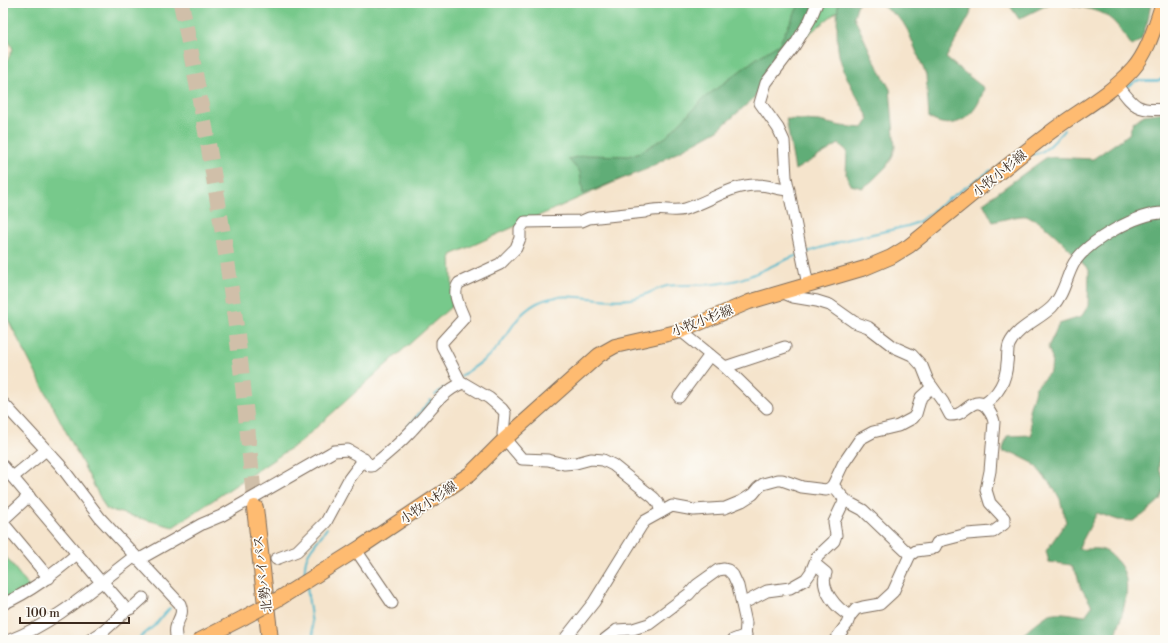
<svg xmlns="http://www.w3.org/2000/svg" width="1168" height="643" font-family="'Libre Bodoni','Noto Serif JP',serif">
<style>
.green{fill:#77c98b;stroke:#597a54}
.forest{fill:#61ad77;stroke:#4e6c4a}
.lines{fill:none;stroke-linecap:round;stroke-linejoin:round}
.stream{stroke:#4eb8cc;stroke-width:2}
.highway-tunnel{stroke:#d0bfa9;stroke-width:16;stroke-dasharray:16 8;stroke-linecap:butt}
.minor-casing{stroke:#7c6b5b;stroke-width:13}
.major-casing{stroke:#7c6b5b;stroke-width:16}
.highway-casing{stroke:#7c6b5b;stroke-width:18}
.minor{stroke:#fff;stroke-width:11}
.major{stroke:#febb71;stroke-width:14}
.highway{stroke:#febb71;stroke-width:16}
.major-bridge-casing{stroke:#7c6b5b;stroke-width:16;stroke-linecap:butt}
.major-bridge{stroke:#febb71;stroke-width:14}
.labels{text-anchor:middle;stroke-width:3.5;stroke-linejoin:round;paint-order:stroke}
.street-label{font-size:13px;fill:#3b2a1e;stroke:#fdfcf7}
</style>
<rect width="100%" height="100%" fill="#fdfcf7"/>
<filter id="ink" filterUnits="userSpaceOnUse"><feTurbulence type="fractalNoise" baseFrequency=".025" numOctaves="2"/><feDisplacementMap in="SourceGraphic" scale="8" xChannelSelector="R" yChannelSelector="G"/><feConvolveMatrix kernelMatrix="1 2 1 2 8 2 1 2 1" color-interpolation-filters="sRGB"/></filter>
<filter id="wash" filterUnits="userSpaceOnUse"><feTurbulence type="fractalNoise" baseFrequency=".012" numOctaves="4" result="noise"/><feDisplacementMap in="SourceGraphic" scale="16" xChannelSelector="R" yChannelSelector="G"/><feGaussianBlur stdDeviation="0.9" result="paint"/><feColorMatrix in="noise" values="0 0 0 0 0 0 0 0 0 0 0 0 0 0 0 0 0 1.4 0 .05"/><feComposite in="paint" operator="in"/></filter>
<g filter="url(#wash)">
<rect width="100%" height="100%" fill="#f5e4cc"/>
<g class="green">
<path d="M3,3H848L628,176L451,255L453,305L300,442L173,527L106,509L3,310V69L13,49L3,30Z"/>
<path d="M3,553L30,588L3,601Z"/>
</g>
<g class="forest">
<path d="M800,3H819L753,99L718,130L647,169L583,194L580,172L568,159L586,155L629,156L640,152L666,137L704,98L757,58L779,44Z"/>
<path d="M838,3H859L857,6L854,17L874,60L890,89L895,147L892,158L886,167L871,182L862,188L851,185L846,175L847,151L839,144L795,170L786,119L819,121L841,126L863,128L869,119C859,99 846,80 840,59C836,47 837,17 838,3Z"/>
<path d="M878,3H972L970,15L946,58L984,88C978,114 956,134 929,118L926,75L908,31L902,21L894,14Z"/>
<path d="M1008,3H1051L1019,19Z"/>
<path d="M1061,3H1151L1148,20L1141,40L1132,46C1125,36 1118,24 1108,17C1095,8 1076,7 1061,3Z"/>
<path d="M1165,112V447H1162L1159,457V469L1164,479V490L1160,500L1143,515L1133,521L1118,520L1097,513L1078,549C1084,550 1092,548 1099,549C1106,550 1111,554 1115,559C1137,580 1122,611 1116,636L1111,640H1015C1026,634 1043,614 1054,613C1064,612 1076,615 1085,616L1092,606L1080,586L1077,574L1071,565L1049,562L1046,551L1066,522L1060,499L1055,490L1033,463L1013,453L1002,452L1007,436L1032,435L1029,410L1036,387L1051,371L1052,358L1048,347L1059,324L1081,317L1088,306L1089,270C1077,258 1043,218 1026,216C1020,215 1001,220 993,222L983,203L1047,157L1093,159L1129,134L1133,122L1144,115Z"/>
</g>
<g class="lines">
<g class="stream">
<path d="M1125,88L1136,81H1158L1165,77"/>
<path d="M1032,154C1043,156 1058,138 1064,130"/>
<path d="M804,253L846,240L908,226L920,221L947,200L991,170"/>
<path d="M461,376C475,367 490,357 501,343C513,327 517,314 537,303C566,288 600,304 630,299C644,297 654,289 667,286C674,285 681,285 688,285C702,285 715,285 728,282C753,278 774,263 798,255"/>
<path d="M435,395L444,388"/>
<path d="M405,430L431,400"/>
<path d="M305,575C303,552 315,546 327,528"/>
<path d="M307,587L314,640"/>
<path d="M137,640L154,626L170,608"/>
</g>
</g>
</g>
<g filter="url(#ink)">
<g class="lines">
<path class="highway-tunnel" d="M181,3C201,101 219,199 232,297C242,367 248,437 255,508"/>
<defs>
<g id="minor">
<path d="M1117,84C1133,105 1136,112 1165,109"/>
<path d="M808,285L786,177L784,141L778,128L760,103L766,83L795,45L810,20L817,3"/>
<path d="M781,292L793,297L817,301L830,305L854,322L868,327L894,347L912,355L922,366L928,381L943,402L950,415C954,415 957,415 960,413C968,408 978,396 987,408C990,412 993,416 994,422L990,471L986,490L990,503L1004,518V524L993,532L967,534L940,541L937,543L935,547L932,549L916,551L910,555L893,592L880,604L863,607L856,609L850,616L847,624L835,640"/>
<path d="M681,331L725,367L767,408"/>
<path d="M725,367L785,347"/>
<path d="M679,397L710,355"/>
<path d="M3,403L60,465L100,518L180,604C186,619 171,621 177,640"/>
<path d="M984,404C999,394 1006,381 1007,363C1008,358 1007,351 1009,345C1017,327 1039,320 1052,307C1064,295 1066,277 1074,263C1088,241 1139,212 1165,213"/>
<path d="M3,466L101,582"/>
<path d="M13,477L46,450"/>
<path d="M833,485L846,501L863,510L910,555"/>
<path d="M661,512L658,503L654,498L613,465L603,460L591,459L576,463L564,464L548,460L522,459L505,439L503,434L505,413L502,409L489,398L460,381L442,346V342L464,318C460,307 451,293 459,283L500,264L516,248L520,238V229L525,222L582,221L589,218L645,212C660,206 673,213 685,209C709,202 732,184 758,185C769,185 778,190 789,190"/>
<path d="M3,520L29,496"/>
<path d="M3,523L49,578"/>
<path d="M356,550L392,603"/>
<path d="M276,559L297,551L326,522L349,479L364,459"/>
<path d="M138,560L202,524L221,516L329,454L334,451L348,450C356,455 365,458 370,466H372C386,455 399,444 411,431C428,414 440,392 463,383"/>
<path d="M815,564L826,573C819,589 837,609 850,616"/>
<path d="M3,604C32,591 53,574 77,554"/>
<path d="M742,604L767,591L790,588L806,579L811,572L817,557L834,541L836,535L834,522L845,499"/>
<path d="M127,610L132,608L143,598"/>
<path d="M10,640C57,622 95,586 135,556"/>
<path d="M90,640L104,631L127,610L102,581"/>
<path d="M564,640L594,602L641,526L645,521L672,506L694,510L725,508L742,501L753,494L758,488L763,484L778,480H782L802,487L826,490L830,488L833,485L843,464L860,439L873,432L898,426L913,418L916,414L921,397L932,387"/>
<path d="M604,640L617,630L633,629L649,624L689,594L697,585L718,570L724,569L728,570L733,575L738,586L746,623L745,640"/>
<path d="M733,640L746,635"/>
</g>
<g id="major">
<path d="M280,598L361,547L470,474L505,439L599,355L615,346L681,331L749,302L865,268L891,257L909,246C955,209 1001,170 1048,134C1076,112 1109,96 1133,69C1149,51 1155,25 1163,3"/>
<path d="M200,640L243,618"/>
</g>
<path id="highway" d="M255,508L270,640"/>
</defs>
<use href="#minor" class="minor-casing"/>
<use href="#major" class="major-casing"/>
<use href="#highway" class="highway-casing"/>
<use href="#minor" class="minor"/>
<use href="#major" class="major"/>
<use href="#highway" class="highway"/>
<defs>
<path id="major-bridge" d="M243,618L280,598"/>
</defs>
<use href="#major-bridge" class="major-bridge-casing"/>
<use href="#major-bridge" class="major-bridge"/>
</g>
</g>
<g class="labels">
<g class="street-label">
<text transform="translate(999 173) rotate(-39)" y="5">小牧小杉線</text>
<text transform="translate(702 320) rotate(-21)" y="5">小牧小杉線</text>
<text transform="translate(428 502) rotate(-34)" y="5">小牧小杉線</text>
<text transform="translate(262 574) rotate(-97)" y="5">北勢バイパス</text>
</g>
</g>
<rect width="1168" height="643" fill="none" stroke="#fdfcf7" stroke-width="16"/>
<path d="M20 617v6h109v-6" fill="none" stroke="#3b2a1e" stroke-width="2"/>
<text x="26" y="617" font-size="12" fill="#3b2a1e" stroke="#fdfcf7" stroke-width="3" paint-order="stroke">100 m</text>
</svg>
